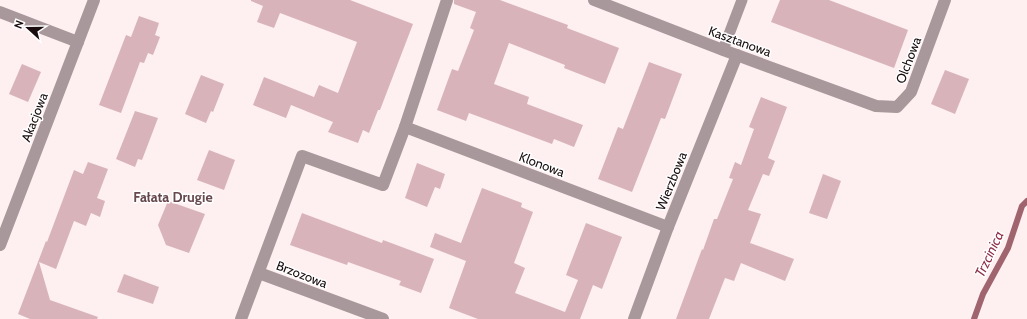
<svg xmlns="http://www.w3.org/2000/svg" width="1027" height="319" font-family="Cabin,sans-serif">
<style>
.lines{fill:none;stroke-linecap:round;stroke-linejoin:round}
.stream{stroke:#a0646f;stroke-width:6}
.building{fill:#d8b4ba}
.lane{stroke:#a8989b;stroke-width:11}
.street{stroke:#a8989b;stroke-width:12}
.labels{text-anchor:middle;stroke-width:3;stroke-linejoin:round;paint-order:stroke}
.street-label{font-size:13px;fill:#180c0e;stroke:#fff}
.neighbourhood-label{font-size:14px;font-weight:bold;fill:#66484d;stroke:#fff}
.water-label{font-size:14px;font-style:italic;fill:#8e2e48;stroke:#fff}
</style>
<rect width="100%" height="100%" fill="#feeff1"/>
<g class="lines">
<path class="stream" d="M974,319L983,294L1008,248L1022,206L1027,201"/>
</g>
<g class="building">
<path d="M251,0H350L413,24L380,110H378L369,133L363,130L358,143L328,132L333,122L291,105L286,118L253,105L264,77L314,97L319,85L338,93L357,42L280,13L274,28L257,22L263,6L251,1Z"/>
<path d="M454,0H500L568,25L567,28L619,48L605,84L564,68L565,65L509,43L494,84L529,97L527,104L583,125L574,147L554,139L552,144L469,113L466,121L437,110L452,69L458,71L474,30L470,28L476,12L454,4Z"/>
<path d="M780,0H829L908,30L894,68L771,22Z"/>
<path d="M139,16L159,23L155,35L160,37L153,55L148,53L144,63L140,62L121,113L99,105L126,35L131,37Z"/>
<path d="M649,62L682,74L665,119L661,118L632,192L598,179L618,127L623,129Z"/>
<path d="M22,64L41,72L28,102L9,94Z"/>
<path d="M945,70L969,79L955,114L931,104Z"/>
<path d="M201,75L224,84L213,112L211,111L206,123L185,114Z"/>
<path d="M761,97L787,107L768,158L775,161L769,176L763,174L748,210L761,214L750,243L794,259L785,281L741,263L734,281L725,278L709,319H676L702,249L703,250L714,219H717L733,179L729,178L735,162L741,165L754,129L749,127Z"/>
<path d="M135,111L158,118L142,160L138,159L135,167L116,159Z"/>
<path d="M209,150L235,160L224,190L197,180Z"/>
<path d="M88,162L108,169L97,198L105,201L100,217L91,213L86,226L74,221L56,269L39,262L50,300L98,317L97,319H30L18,314L46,241L47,242L74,170L83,174Z"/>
<path d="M417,163L445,174L440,189L435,187L427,207L405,198Z"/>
<path d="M823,174L841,181L827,219L809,213Z"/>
<path d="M482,188L522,203L521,207L533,212L514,263L525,268L515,293L565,312L578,280L566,275L586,223L622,237L602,289L593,285L580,319H478L449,308L466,261L430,247L435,233L461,243Z"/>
<path d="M168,201L205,214L189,253L166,245L158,225Z"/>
<path d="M302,213L382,243L383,240L434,259L421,293L399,285L401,281L348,262L347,265L290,245Z"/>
<path d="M124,274L159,287L153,304L117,292Z"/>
</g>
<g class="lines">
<path class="lane" d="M723,50L742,0"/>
<g class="street">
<path d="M594,0L723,50L876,106L897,107L911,92L945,0"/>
<path d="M0,12L78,42"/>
<path d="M405,127L668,227"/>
<path d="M0,245L94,0"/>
<path d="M259,273L383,319"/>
<path d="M241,319L302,156L383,185L405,127L447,0"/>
<path d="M634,319L668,227L737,55"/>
</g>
</g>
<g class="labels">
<g class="street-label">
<text transform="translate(740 41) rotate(20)" y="5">Kasztanowa</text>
<text transform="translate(908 60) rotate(-69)" y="5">Olchowa</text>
<text transform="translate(34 117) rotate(-69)" y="5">Akacjowa</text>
<text transform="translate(542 164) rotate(21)" y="5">Klonowa</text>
<text transform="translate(671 181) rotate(-68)" y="5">Wierzbowa</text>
<text transform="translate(302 274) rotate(21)" y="5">Brzozowa</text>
</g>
<g class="neighbourhood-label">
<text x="173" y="202">Fałata Drugie</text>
</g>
<g class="water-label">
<text transform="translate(989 254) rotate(-65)" y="5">Trzcinica</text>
</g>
</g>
<g transform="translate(28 28) rotate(291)" stroke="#ffffff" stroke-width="3" paint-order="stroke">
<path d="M0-3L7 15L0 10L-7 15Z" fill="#180c0e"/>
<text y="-6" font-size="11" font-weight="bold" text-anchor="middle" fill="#180c0e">N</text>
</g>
</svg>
